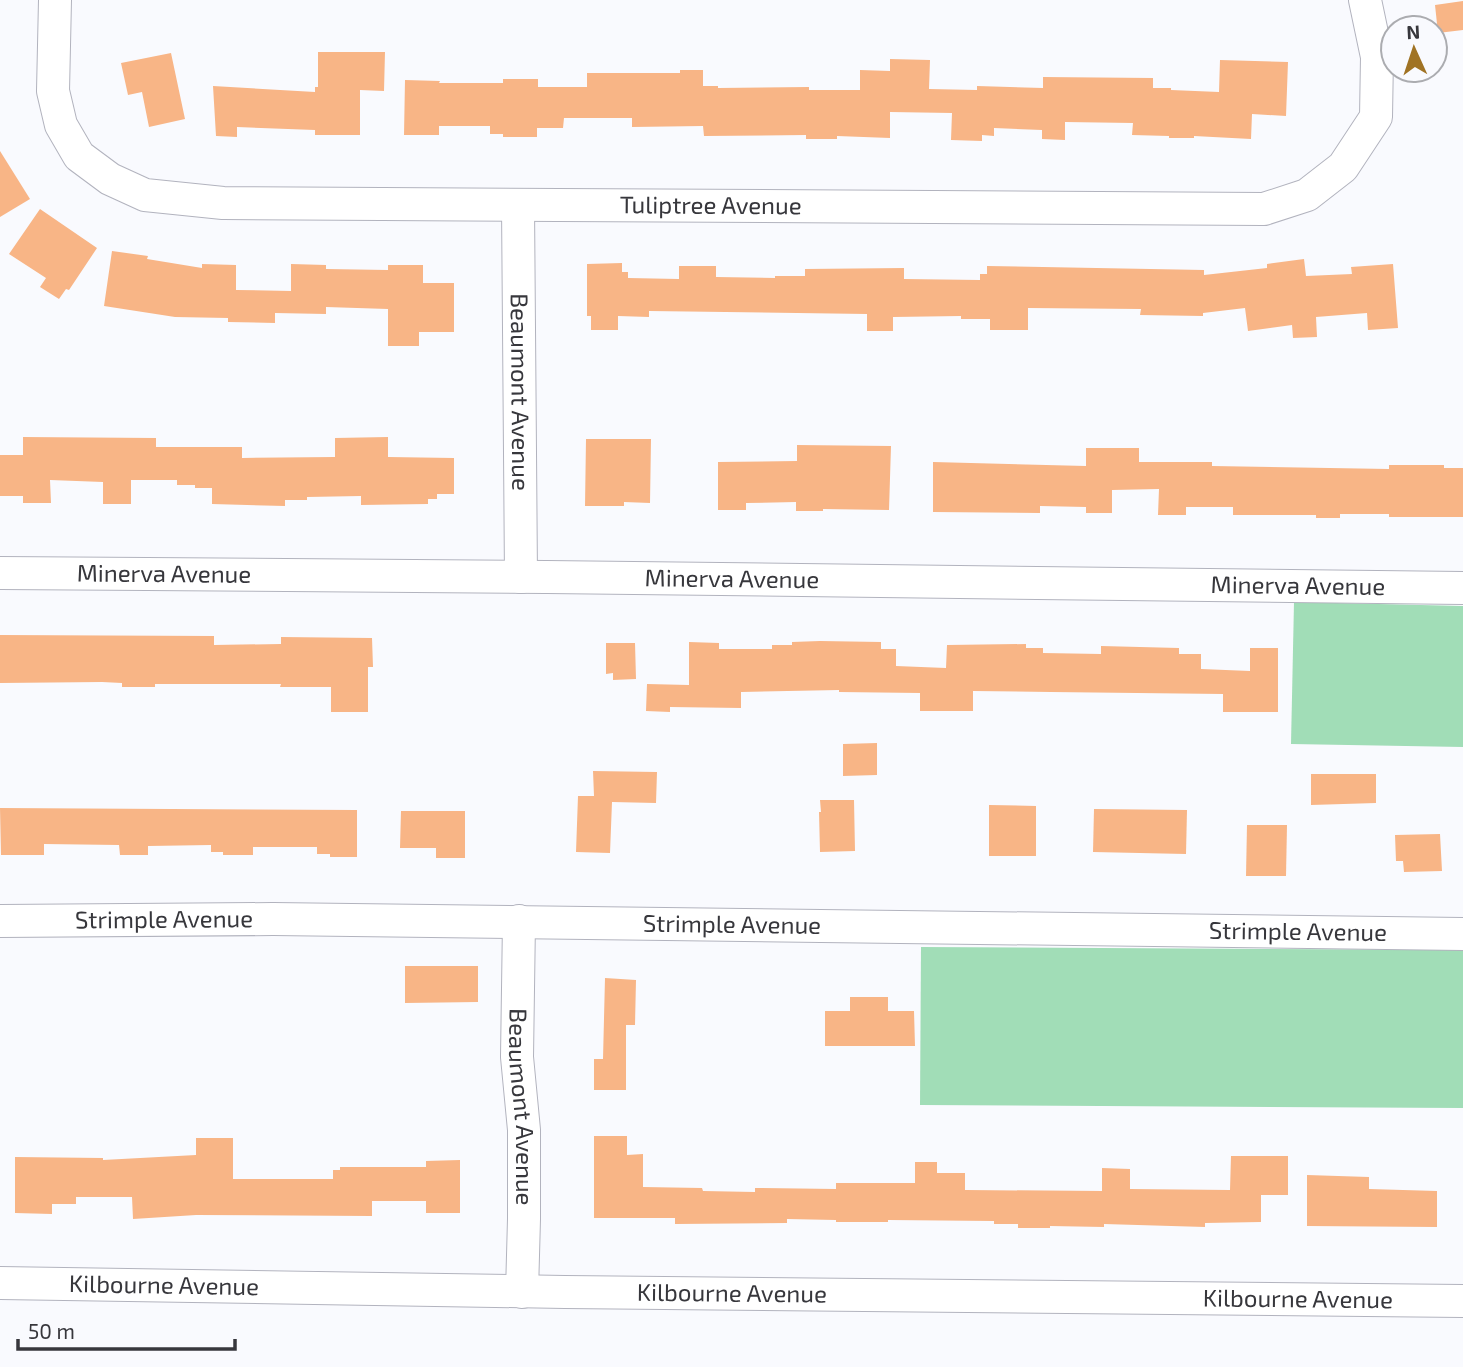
<svg xmlns="http://www.w3.org/2000/svg" width="1463" height="1367" font-family="'Exo 2',sans-serif">
<style>
.green{fill:#a1ddb7}
.building{fill:#f8b586}
.lines{fill:none;stroke-linecap:round;stroke-linejoin:round}
.minor-casing{stroke:#b2b3be;stroke-width:34}
.minor{stroke:#fff;stroke-width:32}
.labels{text-anchor:middle;stroke-width:6;stroke-linejoin:round;paint-order:stroke}
.street-label{font-size:24px;fill:#37373c;stroke:#f9fafe}
</style>
<rect width="100%" height="100%" fill="#f9fafe"/>
<g class="green">
<path d="M1294,602L1463,606V747L1291,744Z"/>
<path d="M921,947L1463,950V1108L920,1105Z"/>
</g>
<g class="building">
<path d="M1463,1V30L1438,33L1435,5Z"/>
<path d="M318,52H385L384,91L360,90V135H315V130L237,127V137L216,136L213,86L315,92V87H318Z"/>
<path d="M171,53L185,119L149,127L142,92L128,95L121,63Z"/>
<path d="M890,59L930,60L929,89L977,90V86L1043,88V77L1153,78V88H1171V90L1219,92L1220,60L1288,62L1286,116L1252,114L1251,139L1194,136V138H1169V136L1132,135L1133,123L1065,122V140L1042,139V130L994,128V136L982,135V141L951,140L952,113L890,112V138L837,136V139H806V135L704,136L703,126L632,127V118H564L563,128H537V137H503V134H490V126H439V135H404L405,80L440,81L439,83H503V79H538V87H587V73H680V70H703V86H718V88L809,87V90H860V70L890,71Z"/>
<path d="M0,151L30,199L0,217Z"/>
<path d="M40,209L97,248L69,290L66,289L59,299L40,287L46,278L9,254Z"/>
<path d="M112,251L148,256L147,259L202,268V264L236,265V290L291,291V264L326,265V269L388,270V265H423V283H454V332H419V346H388V309L326,307V314L275,313V323L228,322V318L175,317L104,306Z"/>
<path d="M1304,259L1306,276L1352,274L1351,267L1393,264L1398,328L1368,330L1367,313L1316,317L1317,337L1293,338L1292,325L1248,331L1245,308L1203,313V316L1140,315L1141,309L1028,308V330H990V319H961V316L893,317V331H867V314L649,311V317L618,316V330H591V316H587V264L622,263V272H628V278L679,279V266H716V277L775,278V276H805V269L904,268V279L980,280V274H987V266L1204,270V275L1267,268V264Z"/>
<path d="M23,437L156,438V447H242V458L335,457V438L388,437V457L454,458V494H437V499H428V504L361,505V496L307,497V500H285V506L212,504V488H195V485H177V480H131V504H103V482L50,480L51,503H23V496H0V455H23Z"/>
<path d="M586,439H651L650,503L624,502V506H585Z"/>
<path d="M797,445L891,446L889,510L823,509V511H796V502L746,503V510H718V462L797,461Z"/>
<path d="M1086,448H1139V462H1212V466L1389,469V465H1444V468H1463V517H1389V514H1340V518H1316V515H1233V507H1186V515H1158L1159,489L1112,490V513H1086V507L1040,506V513L933,512V462L1086,466Z"/>
<path d="M0,635L214,636V645L281,644V637L372,638L373,667H368V712H331V687H280L281,684H155V687H122V683L102,682L0,683Z"/>
<path d="M820,641L881,642V649H896V666L946,668L947,645L1026,644V648H1043V653L1101,654V646L1179,648V654H1201V669L1250,671V648H1278V712H1223V694L1051,692L973,691V711H920V693L839,692V690L741,692V708L670,707V712L646,711L647,684L689,685V642L719,643V649H772V645H792V642Z"/>
<path d="M606,643H635L636,679L613,680V673L606,674Z"/>
<path d="M877,743V775L843,776V744Z"/>
<path d="M593,771L657,772L656,803L612,802L610,853L576,852L578,796H594Z"/>
<path d="M1311,774H1376V803L1311,805Z"/>
<path d="M820,800H854L855,851L820,852L819,812H821Z"/>
<path d="M989,805L1036,806V856H989Z"/>
<path d="M0,808L357,810V857H330V854H317V847H253V855H223V852H211V845L148,846V855H120L119,845L44,844V855H1Z"/>
<path d="M1094,809L1187,810L1186,854L1093,852Z"/>
<path d="M401,811H465V858H436V848H400Z"/>
<path d="M1247,825H1287L1286,876H1246Z"/>
<path d="M1440,834L1442,871L1404,872L1403,861H1396L1395,835Z"/>
<path d="M405,966H478V1002L405,1003Z"/>
<path d="M605,978L636,980L635,1025H626V1090H594V1059H603Z"/>
<path d="M850,997H888V1011H914L915,1046H825V1011H850Z"/>
<path d="M594,1136H627V1155L643,1154V1187L702,1188L703,1191L755,1192V1188L836,1189V1183H915V1162H937V1173H965V1190L1102,1191V1168L1130,1169V1189L1230,1190L1231,1156H1288V1195H1261V1222L1205,1223V1227L1104,1224V1227L1050,1226V1228H1018V1224H994V1221L888,1220V1222H836V1220L787,1219V1223L675,1224V1218H594Z"/>
<path d="M196,1138H233V1179H333V1170H340V1167H426V1161L460,1160V1213H426V1201H372V1216L196,1215L133,1219L132,1197H76V1204H52V1214L15,1213V1157L103,1158V1160L196,1155Z"/>
<path d="M1307,1175L1369,1177V1189L1437,1191V1227L1307,1226Z"/>
</g>
<g class="lines">
<defs>
<g id="minor">
<path id="s1" d="M55,0L53,91L61,125L79,156L110,179L145,195L223,203L1264,209L1307,195L1343,167L1376,117L1377,57L1365,0"/>
<path id="s2" d="M518,205L521,577"/>
<path id="s3" d="M0,573L547,577L1463,588"/>
<path id="s4" d="M0,921L273,919L1463,934"/>
<path id="s5" d="M519,921L517,1057L524,1130V1219L522,1292"/>
<path id="s6" d="M0,1283L565,1292L1463,1301"/>
</g>
</defs>
<use href="#minor" class="minor-casing"/>
<use href="#minor" class="minor"/>
</g>
<g class="labels">
<g class="street-label">
<text dy="8" stroke="none"><textPath href="#s1" startOffset="805">Tuliptree Avenue</textPath></text>
<text dy="8" stroke="none"><textPath href="#s2" startOffset="187">Beaumont Avenue</textPath></text>
<text dy="8" stroke="none"><textPath href="#s3" startOffset="164">Minerva Avenue</textPath></text>
<text dy="8" stroke="none"><textPath href="#s3" startOffset="732">Minerva Avenue</textPath></text>
<text dy="8" stroke="none"><textPath href="#s3" startOffset="1298">Minerva Avenue</textPath></text>
<text dy="8" stroke="none"><textPath href="#s4" startOffset="164">Strimple Avenue</textPath></text>
<text dy="8" stroke="none"><textPath href="#s4" startOffset="732">Strimple Avenue</textPath></text>
<text dy="8" stroke="none"><textPath href="#s4" startOffset="1298">Strimple Avenue</textPath></text>
<text dy="8" stroke="none"><textPath href="#s5" startOffset="186">Beaumont Avenue</textPath></text>
<text dy="8" stroke="none"><textPath href="#s6" startOffset="164">Kilbourne Avenue</textPath></text>
<text dy="8" stroke="none"><textPath href="#s6" startOffset="732">Kilbourne Avenue</textPath></text>
<text dy="8" stroke="none"><textPath href="#s6" startOffset="1298">Kilbourne Avenue</textPath></text>
</g>
</g>
<g transform="translate(1414 49) rotate(357)"><circle r="33" fill="#f9fafe" stroke="#abacb0" stroke-width="2"/>
<path d="M0-5L12 26L0 18L-12 26Z" fill="#a07324"/>
<text y="-10" font-size="19" font-weight="bold" text-anchor="middle" fill="#37373c">N</text>
</g>
<path d="M18 1339v10h217v-10" fill="none" stroke="#37373c" stroke-width="3.5"/>
<text x="28" y="1339" font-size="21" fill="#37373c" stroke="#f9fafe" stroke-width="5" paint-order="stroke">50 m</text>
</svg>
